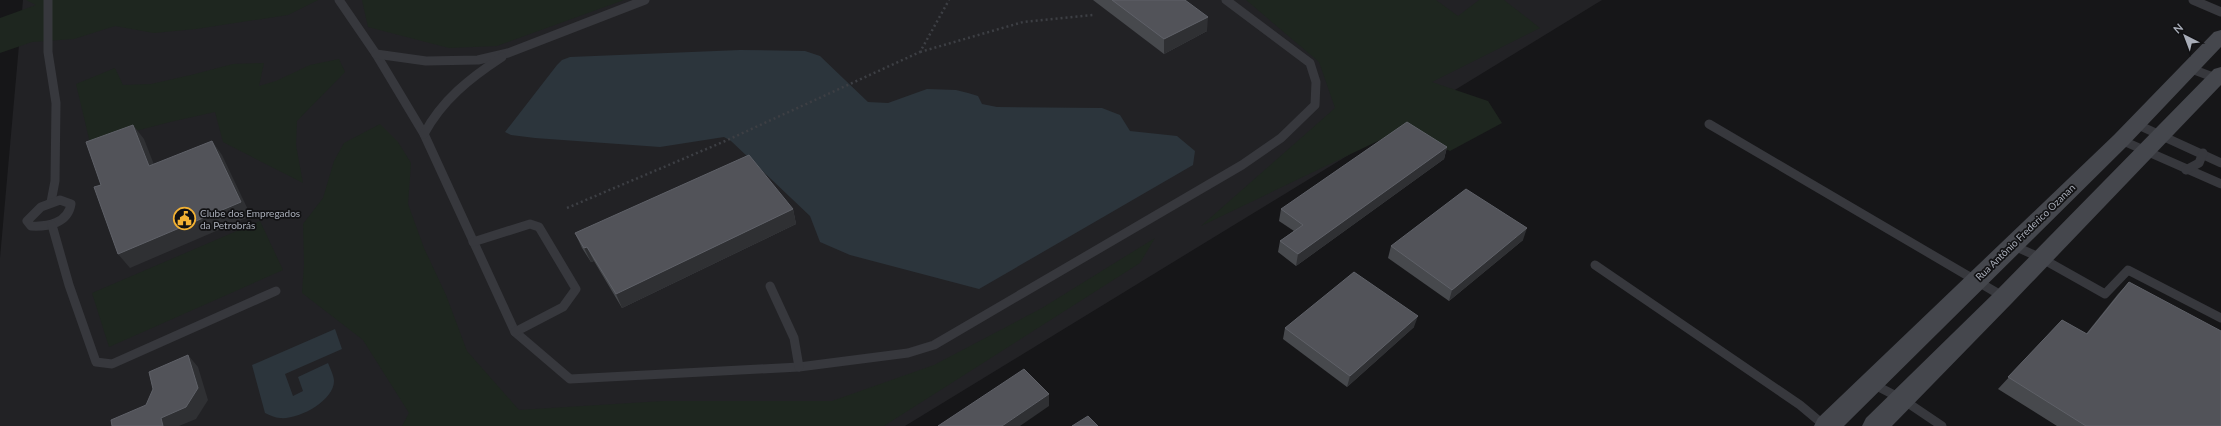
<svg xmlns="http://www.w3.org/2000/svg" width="2221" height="426" font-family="Lato,sans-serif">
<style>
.built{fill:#222225}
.green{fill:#1e261f}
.water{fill:#2c353c}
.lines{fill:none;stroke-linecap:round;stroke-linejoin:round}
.path{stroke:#3d3f44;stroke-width:2.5;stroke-dasharray:2 3;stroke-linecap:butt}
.service{stroke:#37383d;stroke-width:9}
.secondary{fill:#45474d;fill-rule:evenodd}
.wall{fill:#47494d}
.shaded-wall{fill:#2f3033}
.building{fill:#525359;stroke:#5f6168}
.labels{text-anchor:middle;stroke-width:3.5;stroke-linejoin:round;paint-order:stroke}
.poi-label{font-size:10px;fill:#a8adb8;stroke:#111113;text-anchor:start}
.street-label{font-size:10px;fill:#a8adb8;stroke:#111113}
</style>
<rect width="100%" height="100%" fill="#161618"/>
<path class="built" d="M23,0H1602L905,426H0V258Z"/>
<g class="green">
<path d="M26,0H318L288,15L196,29L154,33L115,26L74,39L32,42L0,53V18L36,5Z"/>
<path d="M362,0H624L497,46L449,48L368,27Z"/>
<path d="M1246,0H1436L1458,16L1479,0H1504L1540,28L1432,82L1488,101L1502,123L1450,151L1405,128L1201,226L1335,108L1319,62Z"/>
<path d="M339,59L345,72L297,121L296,145L303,183L223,142L215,112L170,122L90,143L76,84L115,68L123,85L151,84L191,75L233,64L264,63L259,86L276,81L310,65Z"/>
<path d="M380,124L398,142L411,163L408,204L424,248L446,295L467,351L519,410L663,401H832L934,365L1042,308L1155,238L1140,263L884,426H402L409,413L363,340L302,293L304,264L303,224L323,198L334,161L344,143Z"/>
<path d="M260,221L283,270L109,347L92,293Z"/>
</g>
<g class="water">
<path d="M740,50L805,51L820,56L868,102L888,103L927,89L956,90L968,93L978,96L982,104L997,107L1102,108L1120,115L1130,131L1177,136L1195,151L1193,165L979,289L850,255L820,242L810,216L731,141L724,137L660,147L535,138L511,135L505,132L557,65L562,60L570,57Z"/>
<path d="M335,329L342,349L285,374L293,396L303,391L298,377L328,363C330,368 334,376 334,381C334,401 298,420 280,418C275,418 270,415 265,413L252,365Z"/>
</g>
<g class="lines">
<g class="path">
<path d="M920,52L1023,22L1093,15"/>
<path d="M567,208L723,142L920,52L949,0"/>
</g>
<g class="service">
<path d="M48,0V52L56,103L55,181L51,202"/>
<path d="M339,0L376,54L424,134L515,332L570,379L799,367L908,353L934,345L1242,165L1281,138L1315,105L1316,82L1310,63L1226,0"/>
<path d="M2193,0L2221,12"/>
<path d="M376,54L426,61L478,60L508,53L645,0"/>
<path d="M2189,68L2221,80"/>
<path d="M1709,124L2004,297"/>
<path d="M2136,124L2221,163"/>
<path d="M424,134C442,100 470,78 502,57"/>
<path d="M2121,140L2221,184"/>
<path d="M2186,170L2199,163L2203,153"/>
<path d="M60,200L71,204C68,223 48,227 31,226L27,221L41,207Z"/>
<path d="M52,225L69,285L96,362L112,364L276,291"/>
<path d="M473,242L530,224L539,227L576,289L563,307L515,332"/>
<path d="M2012,245L2041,258L2105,294L2128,270L2221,318"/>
<path d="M1595,265L1800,405L1825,426"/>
<path d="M770,286L794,338L799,367"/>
<path d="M1871,383L1902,399L1942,426"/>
</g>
<g class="secondary">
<path d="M2221,30V47L2128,145L1844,426H1814L1818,418L2114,135L2214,32Z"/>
<path d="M2221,67V85L2012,303L1892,426H1862L1866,418L1996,291L2214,69Z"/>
</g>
</g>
<g class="wall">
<path d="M1093,0H1185L1207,31L1164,54Z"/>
<path d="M1447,147L1444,159L1296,266L1278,252L1280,241L1294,231L1279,221L1281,209Z"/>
<path d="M793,209L796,224L622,308L594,261L591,262L582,248L575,233Z"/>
<path d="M1523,240L1449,301L1388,258L1391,246Z"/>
<path d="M2129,282L2221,426H2057L1998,389L2062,320L2086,334L2118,294Z"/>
<path d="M1414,327L1347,387L1283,339L1285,328Z"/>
</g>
<g class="shaded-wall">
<path d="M1208,17L1207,31L1164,54V39Z"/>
<path d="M133,125L144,139L160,180L149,166Z"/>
<path d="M212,141L222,155L251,216L130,268L118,254Z"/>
<path d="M1447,147L1444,159L1296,266L1298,254Z"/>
<path d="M793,209L796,224L622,308L616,294Z"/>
<path d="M1527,228L1523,240L1449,301L1452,290Z"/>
<path d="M587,247L594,261L591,262L584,248Z"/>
<path d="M1418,316L1414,327L1347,387L1350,376Z"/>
<path d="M188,355L198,367L208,400L196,419L179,426H163L161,418Z"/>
<path d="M1049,394V406L1020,426H1002Z"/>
</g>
<g class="building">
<path d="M1112,0H1185L1208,17L1164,39Z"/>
<path d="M1407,122L1447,147L1298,254L1280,241L1303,225L1281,209Z"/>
<path d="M133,125L149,166L212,141L241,202L118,254L94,187L101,185L86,142Z"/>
<path d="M749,155L793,209L616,294L587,247L584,248L575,233Z"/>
<path d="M1466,189L1527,228L1452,290L1391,246Z"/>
<path d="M1354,272L1418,316L1350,376L1285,328Z"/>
<path d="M2129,282L2221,331V426H2086L2008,377L2062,320L2087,334Z"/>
<path d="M188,355L198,388L186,407L161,418L163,426H112L111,420L146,405L153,389L149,372Z"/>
<path d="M1024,369L1049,394L1002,426H938Z"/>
<path d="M1088,416L1098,426H1072Z"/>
</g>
<defs>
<symbol id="civic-ring" viewBox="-11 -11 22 22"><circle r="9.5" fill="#111113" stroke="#f2b134" stroke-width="1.5"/><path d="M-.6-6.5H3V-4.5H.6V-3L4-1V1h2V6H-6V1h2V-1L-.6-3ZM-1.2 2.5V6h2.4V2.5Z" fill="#f2b134"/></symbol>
</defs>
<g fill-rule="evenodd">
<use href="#civic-ring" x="172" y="206" width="25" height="25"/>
</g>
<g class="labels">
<g class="poi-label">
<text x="200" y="217">Clube dos Empregados<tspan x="200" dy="12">da Petrobrás</tspan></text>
</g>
<g class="street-label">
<text transform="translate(2025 232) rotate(-44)" y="4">Rua Antônio Frederico Ozanan</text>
</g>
</g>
<g transform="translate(2185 36) rotate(318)" stroke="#111113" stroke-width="3" paint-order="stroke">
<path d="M0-3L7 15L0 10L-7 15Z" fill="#a8adb8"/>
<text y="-6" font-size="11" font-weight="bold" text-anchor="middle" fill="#a8adb8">N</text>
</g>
</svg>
